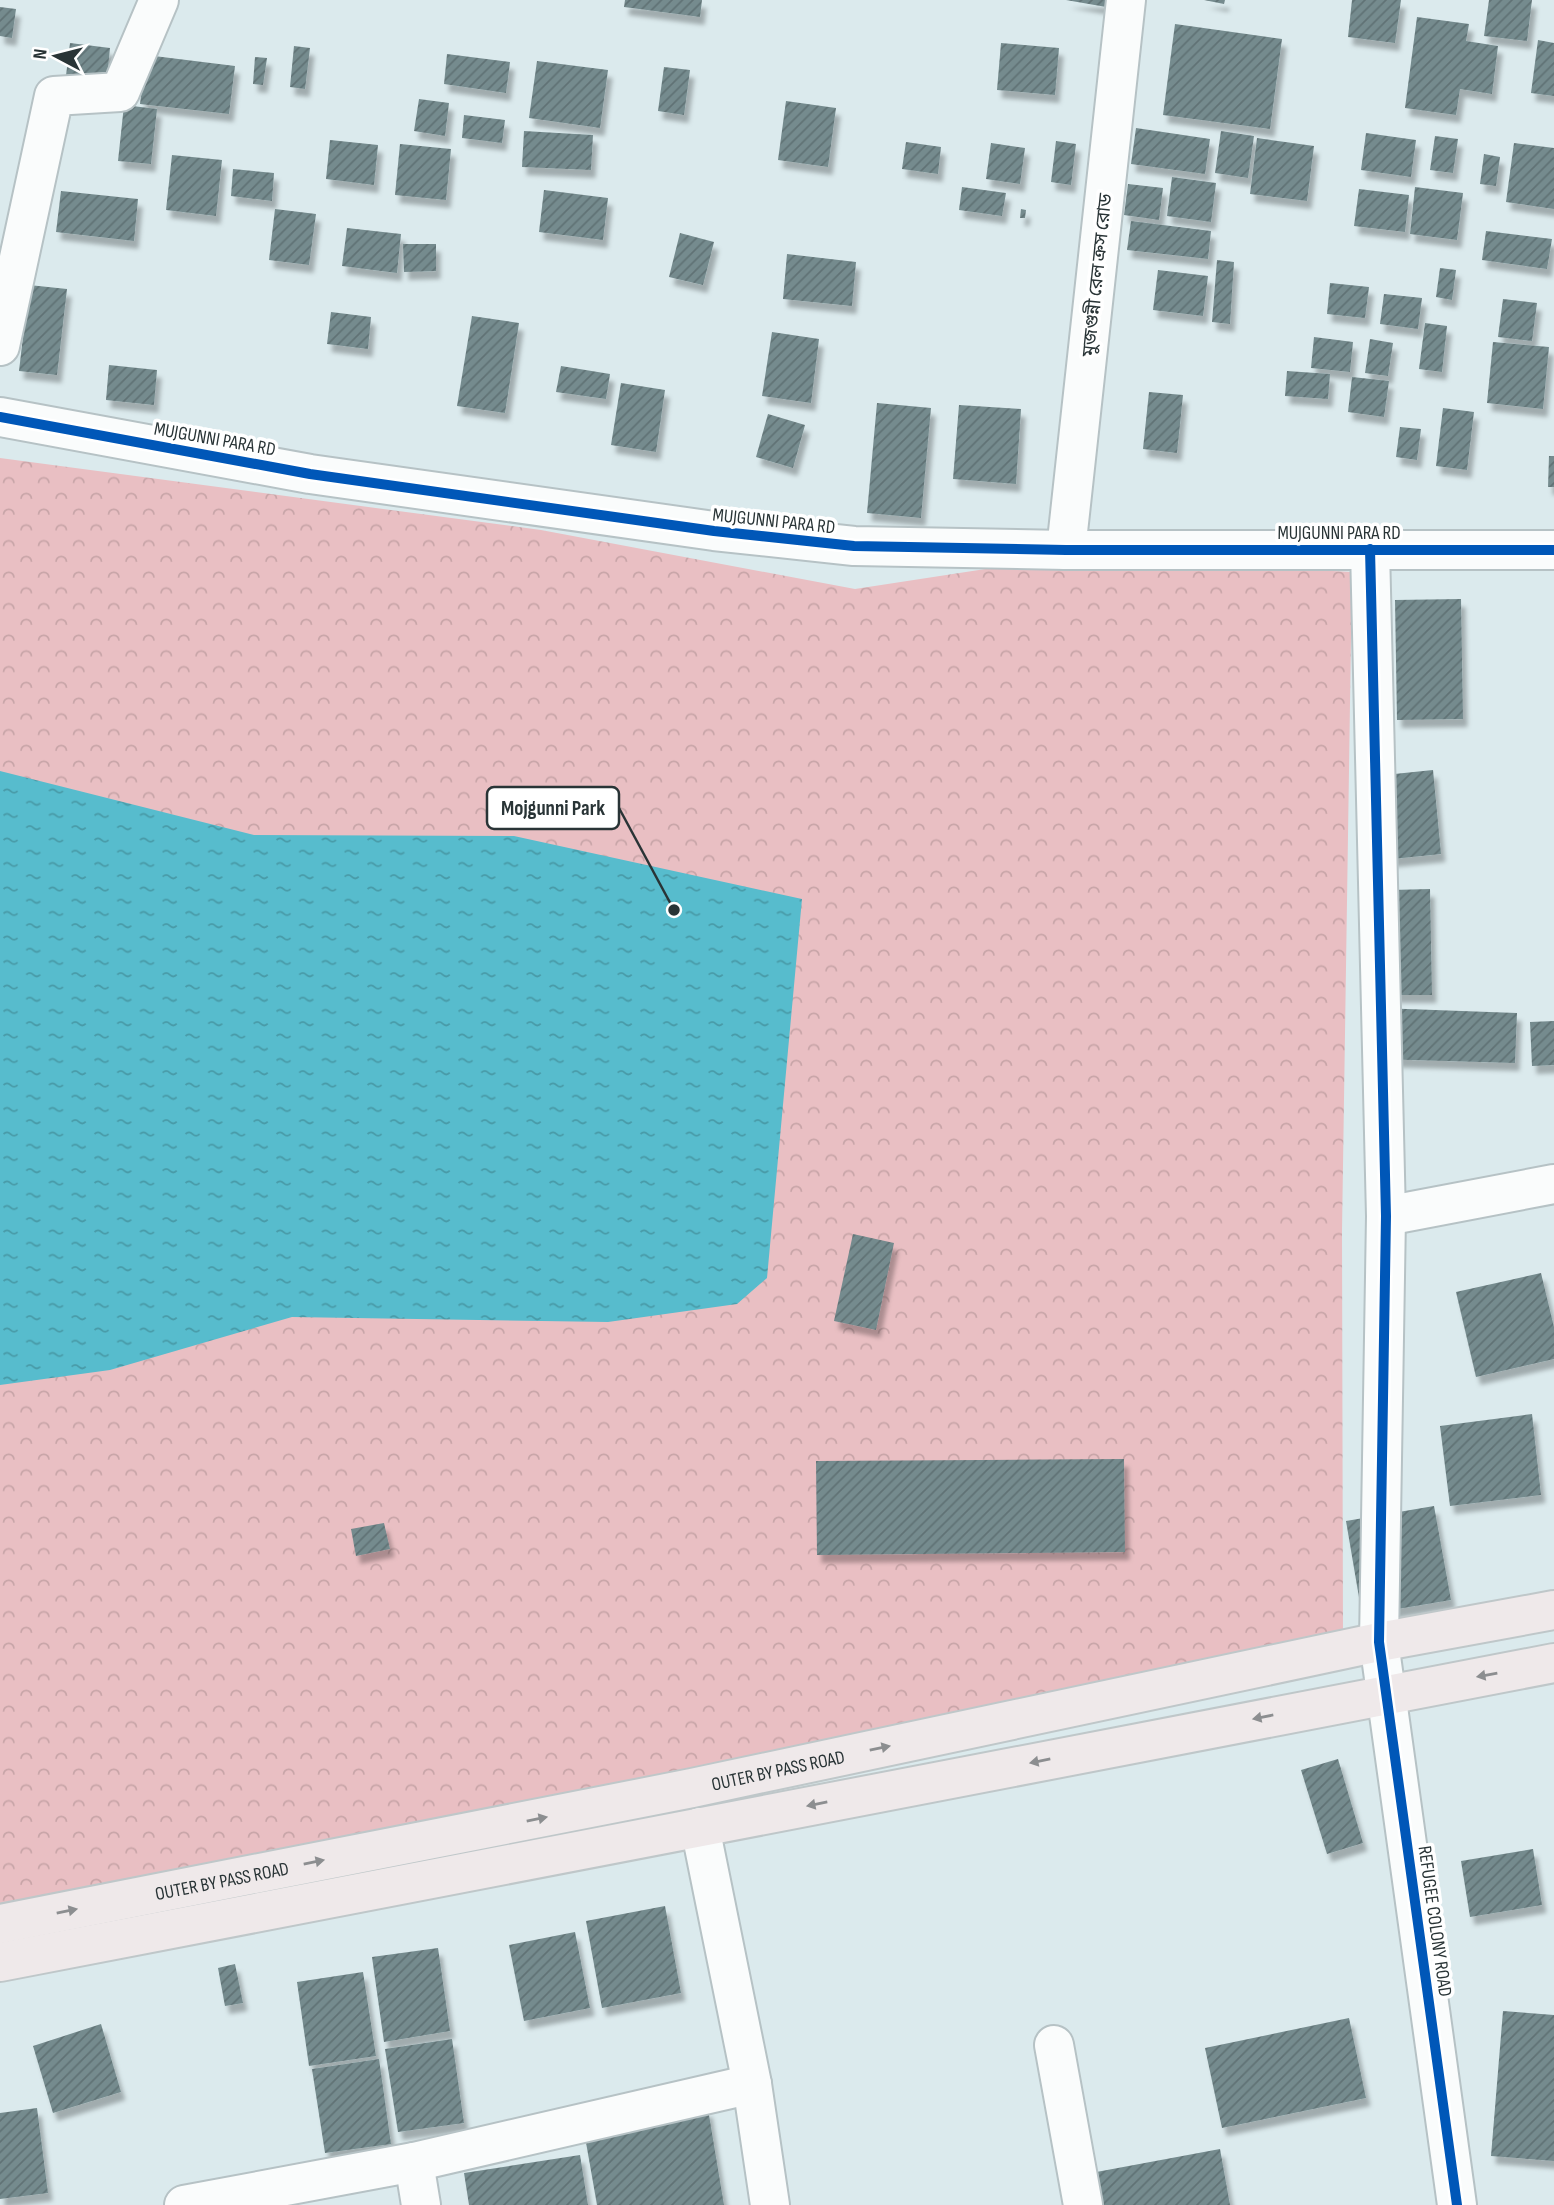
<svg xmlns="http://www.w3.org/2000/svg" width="1554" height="2205" font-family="'Sofia Sans Condensed','Noto Sans Bengali',sans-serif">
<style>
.park{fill:url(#park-crowns)}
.water{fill:url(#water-ripples)}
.building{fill:url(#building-hatch);filter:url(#shadow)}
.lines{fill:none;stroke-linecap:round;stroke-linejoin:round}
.minor-casing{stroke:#b6c2c5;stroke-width:42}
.major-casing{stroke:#bfc7c9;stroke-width:42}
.minor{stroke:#fafcfc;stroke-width:38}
.major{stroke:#efe9ea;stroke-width:38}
.cycleway-casing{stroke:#fff;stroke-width:15}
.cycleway{stroke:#0057b8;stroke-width:10}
.oneway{fill:#8c8e90}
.labels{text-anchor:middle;stroke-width:7;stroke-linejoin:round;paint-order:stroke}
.street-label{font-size:19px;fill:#293436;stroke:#fff}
.leader{fill:none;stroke:#293436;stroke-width:2.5}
.callout-dot{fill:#293436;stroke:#fff;stroke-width:2.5}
.callout{fill:#fff;stroke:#293436;stroke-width:2.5}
.callout-label{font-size:21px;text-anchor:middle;font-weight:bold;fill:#293436}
</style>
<defs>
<pattern id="park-crowns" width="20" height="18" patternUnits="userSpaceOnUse" patternTransform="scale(1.75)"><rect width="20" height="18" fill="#e9bfc3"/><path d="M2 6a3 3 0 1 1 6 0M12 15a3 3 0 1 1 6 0" fill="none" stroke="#c8a5a8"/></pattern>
<pattern id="water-ripples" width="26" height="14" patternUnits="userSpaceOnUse" patternTransform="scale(1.75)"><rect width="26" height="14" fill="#57bccd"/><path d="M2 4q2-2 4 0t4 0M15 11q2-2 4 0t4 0" fill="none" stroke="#489aa7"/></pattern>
<pattern id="building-hatch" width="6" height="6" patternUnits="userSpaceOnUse" patternTransform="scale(1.75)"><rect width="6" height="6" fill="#758b8e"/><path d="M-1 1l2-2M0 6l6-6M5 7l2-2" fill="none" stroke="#607275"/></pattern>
<filter id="shadow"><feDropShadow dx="4.5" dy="8" stdDeviation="2" flood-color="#0004"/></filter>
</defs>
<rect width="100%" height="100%" fill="#dbeaed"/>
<path class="park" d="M0,458L541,530L855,589L1064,557L1352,572L1342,1232L1343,1635L0,1914Z"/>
<path class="water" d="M0,771L254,835L514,836L802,899L767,1278L737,1304L608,1322L292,1317L110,1370L0,1385Z"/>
<g class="building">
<path d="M625,0H702L700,17L624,7Z"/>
<path d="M1066,0H1107L1106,7Z"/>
<path d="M1204,0H1225L1224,4Z"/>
<path d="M1352,0H1401L1395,43L1348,37Z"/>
<path d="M1489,0H1532L1527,41L1484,36Z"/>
<path d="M0,7L16,9L12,38L0,36Z"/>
<path d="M1417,17L1469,24L1466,41L1498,46L1492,94L1460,89L1456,115L1405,108Z"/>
<path d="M1175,24L1282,39L1270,129L1163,115Z"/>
<path d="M1538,40L1554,43V96L1531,93Z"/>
<path d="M70,43L110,48L105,97L64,92Z"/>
<path d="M1001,43L1059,48L1055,95L997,90Z"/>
<path d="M294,46L310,48L305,89L290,87Z"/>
<path d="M447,54L510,62L506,93L444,84Z"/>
<path d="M146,55L235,66L229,114L140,104Z"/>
<path d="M255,57L267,58L263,85L253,84Z"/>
<path d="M537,61L608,70L600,128L529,118Z"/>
<path d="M664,67L690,70L684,115L658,111Z"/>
<path d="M419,99L449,103L445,136L414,131Z"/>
<path d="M786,101L836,108L828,167L778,160Z"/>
<path d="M124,105L157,109L151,164L118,161Z"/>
<path d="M464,115L505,120L502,143L462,138Z"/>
<path d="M1136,128L1210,139L1205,174L1131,164Z"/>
<path d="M524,131L593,135L591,170L522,167Z"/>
<path d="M1221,131L1254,136L1248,178L1215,173Z"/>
<path d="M1366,133L1416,140L1411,177L1361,170Z"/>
<path d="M1435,136L1458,139L1453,173L1430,170Z"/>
<path d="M1257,138L1314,146L1307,201L1250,194Z"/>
<path d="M330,140L378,145L374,185L326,179Z"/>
<path d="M1056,141L1076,144L1071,185L1051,182Z"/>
<path d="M906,142L941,147L938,174L902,169Z"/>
<path d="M991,143L1025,148L1020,184L986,179Z"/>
<path d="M1514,143L1554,148V209L1506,202Z"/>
<path d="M400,144L451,149L446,200L395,195Z"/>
<path d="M1484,154L1500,157L1496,186L1480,184Z"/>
<path d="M172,155L222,160L216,216L166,210Z"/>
<path d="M233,169L274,173L272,201L231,196Z"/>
<path d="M1172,177L1216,183L1211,222L1167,216Z"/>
<path d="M1128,184L1163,188L1159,220L1124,215Z"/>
<path d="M962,187L1006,193L1002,216L959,210Z"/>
<path d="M1415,187L1463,193L1457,240L1410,234Z"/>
<path d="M1359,189L1409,195L1405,232L1354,226Z"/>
<path d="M544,190L608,198L603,240L539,232Z"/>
<path d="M61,191L138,199L134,241L56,232Z"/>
<path d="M275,209L316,214L309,265L269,260Z"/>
<path d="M1021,209L1026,210L1025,218H1020Z"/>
<path d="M1131,221L1211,231L1208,259L1127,250Z"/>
<path d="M347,228L401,234L397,273L342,266Z"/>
<path d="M1486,231L1552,239L1547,269L1482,260Z"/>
<path d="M680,233L714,242L703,285L669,277Z"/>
<path d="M403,244H436V271L404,272Z"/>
<path d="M787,254L856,262L852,306L783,299Z"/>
<path d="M1217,260L1234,262L1230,324L1212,322Z"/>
<path d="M1440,268L1456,270L1452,300L1436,297Z"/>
<path d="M1158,270L1208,276L1203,316L1153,310Z"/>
<path d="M1330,283L1369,287L1365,318L1327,314Z"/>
<path d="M29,285L67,289L57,375L19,371Z"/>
<path d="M1384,294L1422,298L1418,329L1380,324Z"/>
<path d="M1503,299L1537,303L1532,341L1498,337Z"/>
<path d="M331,312L371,317L368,349L327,344Z"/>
<path d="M472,316L519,323L505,413L457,406Z"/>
<path d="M1425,323L1447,326L1442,372L1419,369Z"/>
<path d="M772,332L819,339L811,403L762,396Z"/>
<path d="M1314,337L1353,342L1350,372L1311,368Z"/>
<path d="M1370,339L1393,343L1388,376L1365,373Z"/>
<path d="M1493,342L1549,347L1543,409L1487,403Z"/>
<path d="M109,365L157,370L154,405L106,400Z"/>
<path d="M561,366L610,374L606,399L556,392Z"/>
<path d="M1287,371L1330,374L1328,399L1285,396Z"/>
<path d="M1352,377L1389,381L1384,417L1348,412Z"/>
<path d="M621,383L665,390L656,452L611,445Z"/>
<path d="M1149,392L1183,395L1177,453L1143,449Z"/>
<path d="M877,403L931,408L921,518L867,513Z"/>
<path d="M959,405L1021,409L1016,484L953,479Z"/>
<path d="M1443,408L1474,412L1467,470L1436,466Z"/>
<path d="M768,414L805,425L793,468L756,457Z"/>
<path d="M1400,427L1421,429L1417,460L1396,457Z"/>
<path d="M1549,456H1554V487H1548Z"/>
<path d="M1461,599L1463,719L1397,720L1395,600Z"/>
<path d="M1433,770L1441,854L1383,860L1375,776Z"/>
<path d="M1430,889L1432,995H1394L1392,890Z"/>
<path d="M1379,1008L1517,1013L1515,1063L1377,1059Z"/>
<path d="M1554,1021V1065L1532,1066L1530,1022Z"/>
<path d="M853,1234L894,1243L876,1330L834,1321Z"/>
<path d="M1541,1273L1554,1327V1359L1476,1377L1456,1292Z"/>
<path d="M1532,1414L1541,1495L1450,1506L1440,1426Z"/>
<path d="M1124,1459L1125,1552L817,1555L816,1461Z"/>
<path d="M1434,1506L1451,1600L1362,1615L1346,1521Z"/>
<path d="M384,1523L390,1549L356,1556L351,1529Z"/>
<path d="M1338,1759L1363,1843L1327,1854L1301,1770Z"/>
<path d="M1533,1849L1542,1905L1470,1917L1461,1861Z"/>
<path d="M665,1906L681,1993L602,2008L586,1921Z"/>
<path d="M575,1932L590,2008L524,2021L509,1945Z"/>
<path d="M438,1948L450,2031L384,2042L372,1957Z"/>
<path d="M235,1964L243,2003L225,2006L218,1968Z"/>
<path d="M363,1972L376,2056L309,2066L297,1982Z"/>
<path d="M1503,2011L1554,2015V2161L1491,2156Z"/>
<path d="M1349,2018L1366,2098L1222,2128L1205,2048Z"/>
<path d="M101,2024L121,2092L53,2113L33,2046Z"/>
<path d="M452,2039L464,2123L398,2132L385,2049Z"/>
<path d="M379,2059L391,2144L325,2153L312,2069Z"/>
<path d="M37,2108L48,2193L0,2199V2113Z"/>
<path d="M708,2109L724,2205H597L584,2131Z"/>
<path d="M1220,2149L1230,2205H1097L1091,2173Z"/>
<path d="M580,2155L588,2205H469L464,2173Z"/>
</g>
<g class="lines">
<defs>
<g id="minor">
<path d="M0,346L54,96L120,92L159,0"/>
<path d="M0,417L310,474L714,531L854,546L1066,550H1554"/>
<path d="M1370,549L1386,1216L1379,1642L1457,2205"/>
<path d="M1066,550L1126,0"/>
<path d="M1386,1216L1554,1184"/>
<path d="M700,1827L752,2084L770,2205"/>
<path d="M1054,2045L1083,2205"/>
<path d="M414,2162L421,2205"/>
<path d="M184,2205L414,2162L752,2084"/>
</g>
<g id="major">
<path id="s1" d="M0,1924L692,1788L1379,1642L1554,1610"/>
<path d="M0,1962L1554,1663"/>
</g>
</defs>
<use href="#minor" class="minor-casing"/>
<use href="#major" class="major-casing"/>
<use href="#minor" class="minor"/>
<use href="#major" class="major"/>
<defs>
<g id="cycleway">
<path d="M0,417L310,474L714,531L854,546L1066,550H1554"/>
<path d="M1370,549L1386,1216L1379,1642L1457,2205"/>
</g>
</defs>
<use href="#cycleway" class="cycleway-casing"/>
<use href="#cycleway" class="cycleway"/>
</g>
<defs><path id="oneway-solid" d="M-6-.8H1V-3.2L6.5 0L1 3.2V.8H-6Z" transform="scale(1.75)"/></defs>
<g class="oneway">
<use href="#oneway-solid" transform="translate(1487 1675) rotate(170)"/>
<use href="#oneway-solid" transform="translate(1263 1717) rotate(169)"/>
<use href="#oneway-solid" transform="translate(880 1748) rotate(-12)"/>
<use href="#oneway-solid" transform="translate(1040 1761) rotate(169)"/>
<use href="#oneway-solid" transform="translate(817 1804) rotate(169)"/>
<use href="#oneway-solid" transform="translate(537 1819) rotate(-11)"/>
<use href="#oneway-solid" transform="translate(314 1862) rotate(-11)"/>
<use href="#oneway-solid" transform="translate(67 1911) rotate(-11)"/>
</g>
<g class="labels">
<g class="street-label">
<text transform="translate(1096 275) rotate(-84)" y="7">মুজগুন্নী রেল ক্রস রোড</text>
<text transform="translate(215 438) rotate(10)" y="7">MUJGUNNI PARA RD</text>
<text transform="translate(774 520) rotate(6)" y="7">MUJGUNNI PARA RD</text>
<text x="1339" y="539">MUJGUNNI PARA RD</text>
<text dy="7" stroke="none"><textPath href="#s1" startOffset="793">OUTER BY PASS ROAD</textPath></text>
<text dy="7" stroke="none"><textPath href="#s1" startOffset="226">OUTER BY PASS ROAD</textPath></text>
<text transform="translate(1436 1921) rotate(82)" y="7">REFUGEE COLONY ROAD</text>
</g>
</g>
<path class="leader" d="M674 910L619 808"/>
<circle class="callout-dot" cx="674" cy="910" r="7"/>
<rect class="callout" x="487" y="787" width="132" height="42" rx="7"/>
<g class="callout-label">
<text x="553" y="815">Mojgunni Park</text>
</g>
<g transform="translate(56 56) rotate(277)" stroke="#ffffff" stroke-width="5" paint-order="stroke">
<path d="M0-5L12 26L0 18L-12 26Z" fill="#293436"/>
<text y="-10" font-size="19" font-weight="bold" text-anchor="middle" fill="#293436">N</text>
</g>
</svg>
